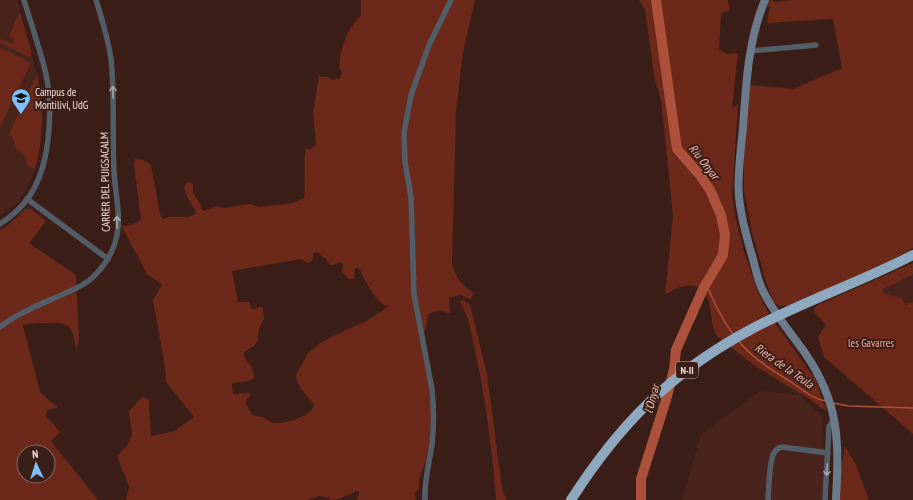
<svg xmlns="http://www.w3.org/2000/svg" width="913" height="500" font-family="'PT Sans Narrow',sans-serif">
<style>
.built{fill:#48241c}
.green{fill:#6c2819;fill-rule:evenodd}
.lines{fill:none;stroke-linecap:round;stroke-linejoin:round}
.stream{stroke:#ac513c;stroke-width:1.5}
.river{stroke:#ac513c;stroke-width:10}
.street{stroke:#535d67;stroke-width:5.5}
.secondary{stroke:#6b7b8b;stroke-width:8}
.highway{stroke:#8ea8c0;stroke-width:10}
.oneway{stroke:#ada6a8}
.labels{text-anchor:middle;stroke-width:4;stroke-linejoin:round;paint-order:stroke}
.shield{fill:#3a1e17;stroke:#bea7a2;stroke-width:1}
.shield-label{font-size:10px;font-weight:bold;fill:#f6e2dd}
.poi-label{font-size:11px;fill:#f6e2dd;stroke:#3a1e17;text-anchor:start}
.street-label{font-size:11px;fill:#f6e2dd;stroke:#3a1e17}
.park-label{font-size:11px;fill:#fbaf9d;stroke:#3a1e17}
.water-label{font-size:12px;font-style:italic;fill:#f2bfb2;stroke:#3a1e17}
</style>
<rect width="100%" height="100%" fill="#3a1e17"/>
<g class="built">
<path d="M0,0H17L31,51L40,89L42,124L41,138L35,172L18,202L0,216Z"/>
<path d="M913,274V302L906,305L901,298L883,293V289L887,286Z"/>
<path d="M761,391L800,395L822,416L825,462L822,500H682L701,434Z"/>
</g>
<g class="green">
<path d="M361,0H475L463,52L456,112L452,264C456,276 461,286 473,292L471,300L461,295L449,298L450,313H447L441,310L430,313L427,317L426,328L422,337L432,389L430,453L422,470L419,480V489L415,493L416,500H356L359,495V491C348,493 341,500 330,500V498L320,496L307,500H126L129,487L117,456L128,444L132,434L129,411L143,396L149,400L151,436L175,431L194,417L166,382L165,367L153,300L162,285L147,274L121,225C128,228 135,223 141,220L134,165L135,159L143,160L151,165L160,214L163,219L169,217H188L195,214L196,211C190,203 186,196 184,187L187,182H190L193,184V192L201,205V209L203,211L217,206L223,208L250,204L260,207L293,203L304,198C306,181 303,164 306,148L310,150L316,145L313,113L319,74L321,77H329L333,80L340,78L342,72L339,67C341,46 346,30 361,15ZM315,252L320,253V255L326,259L329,264L332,265L341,262L343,265L342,272L349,279H354L355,268H359C364,279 374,299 385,306L391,305L370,319L321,342L308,353L296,375L297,382L301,389L314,404C313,416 285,424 275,423C270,423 268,419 264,418C260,416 256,416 252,415L246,404L247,399L250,396V393L233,394L232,383L249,381L254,378C254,364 246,363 243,353L254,346L258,340L259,328L264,319L263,307L252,309L249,302H238L232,271L301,259L308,263L312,261L313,254Z"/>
<path d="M639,0H728L730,10L721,13L719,49L727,54L738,53L732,109L738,104L732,195L736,219L743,248L757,290L769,314L815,379L827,412L812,401L755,366L718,337L713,328L709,301L701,288C688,282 676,288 665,295L673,215L661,100L654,76L645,9Z"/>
<path d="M772,0L773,2L794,0H913V248L881,266L791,305L781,306L774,303L767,285L752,233L744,191V160L750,85L793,89L842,68L833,19L767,23L770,7L767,4L769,1Z"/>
<path d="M20,12L31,51V58L0,43V39L12,44L14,39L9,36Z"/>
<path d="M0,48L31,63L0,127Z"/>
<path d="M37,74C44,106 44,138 35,169L28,166L23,153L17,150L12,136L9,134Z"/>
<path d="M25,209H31L46,221L29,243L76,275L79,340L76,350C73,326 70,322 46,323C38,323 31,323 23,325L40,392L58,408L47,410L46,416L60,432L51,441L98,500H0V230L7,226ZM24,452H48V476H24Z"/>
<path d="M913,263V274L883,289V293L901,298L906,305L913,302V434L824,357L818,337L826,325L814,312L815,307L820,304Z"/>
<path d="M462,300L470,304L487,374L502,489L507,500H496L493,465L486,410L481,380L468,318L460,302Z"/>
<path d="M845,446L856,465L869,500H836Z"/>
</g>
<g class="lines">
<g class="stream">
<path d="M706,283C713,301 721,318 733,334"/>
<path d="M738,340C752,359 774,371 794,384C804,391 813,399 826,401"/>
<path d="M833,403L849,406L913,408"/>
</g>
<path class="river" d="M641,500V479L666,400L674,369L676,350L703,289L723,255L725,235L721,215L710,190L699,174L677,149L656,0"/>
<g class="street">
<path d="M751,51L816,45"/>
<path d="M27,199L108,259"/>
<path d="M0,224C9,218 18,211 25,202C51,171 54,108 45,70C39,47 31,23 24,0"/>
<path d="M0,327C18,313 39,305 59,296C72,290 86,285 95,275C106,264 114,250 117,235C121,215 115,192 114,171C112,134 115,96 111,59C108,39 102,19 96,0"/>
<path d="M425,500C424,481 429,464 432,445C434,426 434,408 432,389L414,294L411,197L405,162L404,133L411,95L429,45L451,0"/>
<path d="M768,500C769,488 769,466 773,455C775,450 778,448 782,447L828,453"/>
<path d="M825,500L829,426L834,419"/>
</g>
<path class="secondary" d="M765,0C748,40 746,85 743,128C741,150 737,174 739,197C741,218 747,239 753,259C756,270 758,283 764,293C775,315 791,333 805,353C840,404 839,441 836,500"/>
<path class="highway" d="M571,500C619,425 669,374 748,331C801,302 859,283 913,255"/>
</g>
<defs><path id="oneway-shaft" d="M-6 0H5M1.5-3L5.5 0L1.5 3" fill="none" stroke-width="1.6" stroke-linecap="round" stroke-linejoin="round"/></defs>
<g class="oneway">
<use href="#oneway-shaft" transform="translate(113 92) rotate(-91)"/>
<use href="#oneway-shaft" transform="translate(117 222) rotate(-90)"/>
<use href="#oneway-shaft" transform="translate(827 470) rotate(94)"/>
</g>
<defs>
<symbol id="university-pin" viewBox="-11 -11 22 30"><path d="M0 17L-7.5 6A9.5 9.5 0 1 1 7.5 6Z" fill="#7ebef9" stroke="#3a1e17"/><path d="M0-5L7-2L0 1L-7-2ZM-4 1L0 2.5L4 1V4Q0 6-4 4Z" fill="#111"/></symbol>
</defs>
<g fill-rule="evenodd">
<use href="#university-pin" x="10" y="87" width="22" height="30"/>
</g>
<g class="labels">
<rect class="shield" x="676" y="362" width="22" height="16" rx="3"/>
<g class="shield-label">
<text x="687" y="374">N-II</text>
</g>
<g class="poi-label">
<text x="35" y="96">Campus de<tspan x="35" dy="13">Montilivi, UdG</tspan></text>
</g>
<g class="street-label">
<text transform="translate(105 182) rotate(-91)" y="4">CARRER DEL PUIGSACALM</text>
</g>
<g class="park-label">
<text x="871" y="347">les Gavarres</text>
</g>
<g class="water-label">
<text transform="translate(704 162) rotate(52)" y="4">Riu Onyar</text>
<text transform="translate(784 366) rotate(35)" y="4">Riera de la Teula</text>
<text transform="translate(652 399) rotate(-75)" y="4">l'Onyar</text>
</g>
</g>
<g transform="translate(36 464) rotate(356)"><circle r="19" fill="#3a1e17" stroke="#856c66"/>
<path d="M0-3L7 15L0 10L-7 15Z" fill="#7ebef9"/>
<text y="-6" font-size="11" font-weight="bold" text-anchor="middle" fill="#f6e2dd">N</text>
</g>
</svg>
